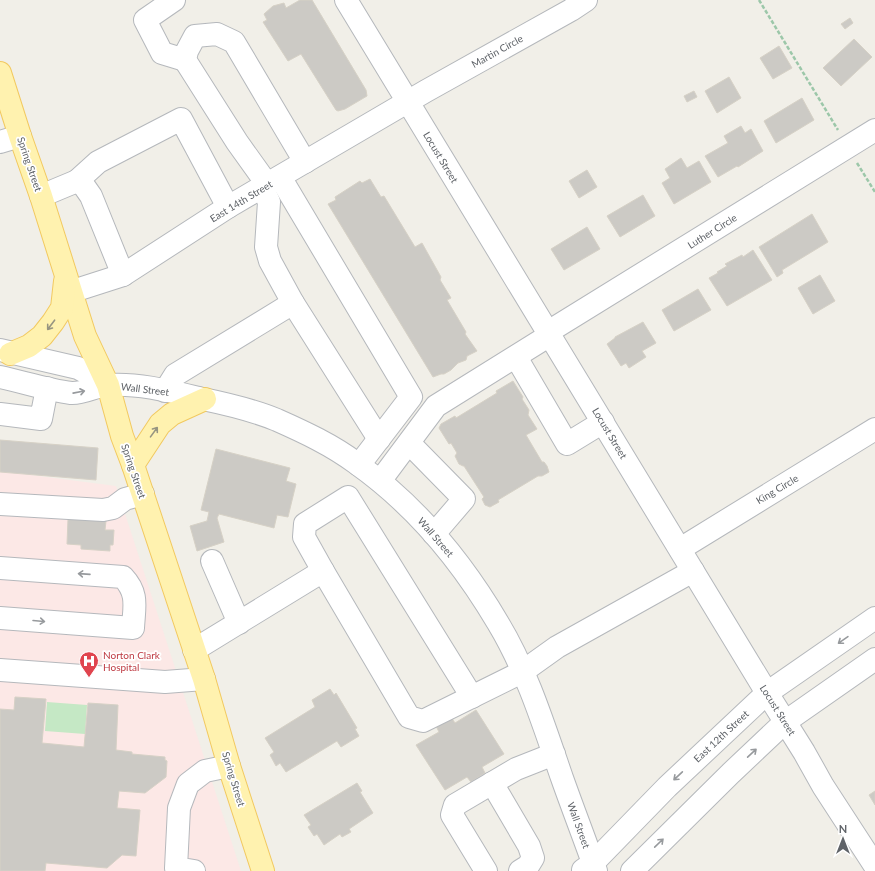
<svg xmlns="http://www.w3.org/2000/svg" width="875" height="871" font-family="Lato,sans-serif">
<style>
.medical{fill:#fce8e6}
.green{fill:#c5e8c5}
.building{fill:#cccac5;stroke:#d6d1c6}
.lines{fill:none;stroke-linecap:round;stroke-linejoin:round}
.minor-casing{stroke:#b5b8bc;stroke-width:24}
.major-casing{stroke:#f2c960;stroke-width:24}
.path{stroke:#9cc7a9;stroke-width:2.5;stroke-dasharray:4 2;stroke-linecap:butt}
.minor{stroke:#fff;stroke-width:22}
.major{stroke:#fff2af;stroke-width:22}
.oneway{stroke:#979581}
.oneway2{stroke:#979a9d}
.labels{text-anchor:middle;stroke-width:3.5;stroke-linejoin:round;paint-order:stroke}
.street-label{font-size:10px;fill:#5f6368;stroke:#fff}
.health-label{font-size:10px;fill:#be3a42;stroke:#fff;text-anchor:start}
</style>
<rect width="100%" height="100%" fill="#f1efe8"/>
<path class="medical" d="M0,471L116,486L241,871H0Z"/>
<path class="green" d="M47,702L87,705L85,734L45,731Z"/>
<g class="building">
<path d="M300,0H312L366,90L367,96L345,109L338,111L336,110L301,54L288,61L263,22L267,20L264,14L273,6L284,3L286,8Z"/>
<path d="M850,18L853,23L845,29L841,24Z"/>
<path d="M854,39L872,57L841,86L823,68Z"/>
<path d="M779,46L792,68L773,79L760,58Z"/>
<path d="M729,77L741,98L717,113L705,91Z"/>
<path d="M694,91L697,97L687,102L684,96Z"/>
<path d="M802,98L814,120L776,143L764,121Z"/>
<path d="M741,126L745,133L751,129L763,151L738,167L737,166L718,177L705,156L728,143L724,136Z"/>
<path d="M681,158L687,168L699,161L711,182L674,204L662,183L670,178L665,169Z"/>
<path d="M587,170L597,187L579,198L569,181Z"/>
<path d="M370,179L381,197L384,196L415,247L422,243L441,277L440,280L451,298L447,300L466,332L465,334L477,351L467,356L466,360L458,363L451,370L444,374H441L433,377L328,204L336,200L335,197L360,181L362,183Z"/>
<path d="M643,195L655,216L620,237L607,216Z"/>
<path d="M812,214L828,242L782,270L783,273L777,277L759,247Z"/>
<path d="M587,227L600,249L564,270L551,249Z"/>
<path d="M753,250L772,280L727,306L709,278L718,273L717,272L727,266L725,264L742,255L743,257Z"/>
<path d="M820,275L835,301L813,314L798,288Z"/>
<path d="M698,289L711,310L674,331L662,310Z"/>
<path d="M643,322L656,343L642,351L646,357L629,368L626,363L621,366L607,344L615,338V337Z"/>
<path d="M513,381L523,397L522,399L529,410L528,415L537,429L526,435L542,462H544L547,466L549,472L542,476H538L498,500L499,502L490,507L485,505L482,499L484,497L464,466H463L459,464L455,456L457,453L451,443L449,444L439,428L441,424L455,416L456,418L497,393L496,391Z"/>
<path d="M0,440L98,448L96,480L0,472Z"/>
<path d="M216,449L290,468L286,481L296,484L288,517L277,515L274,528L219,514L217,518L224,542L197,551L190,526L207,521L209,512L201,510Z"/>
<path d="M68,519L106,521L105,530H114L113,545H110V551L81,549V545L67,544Z"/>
<path d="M330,689L334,695L336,693L357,728L355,729L359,736L341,747L337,741L286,772L280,763L276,766L270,755L274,752L265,738L315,707L312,700Z"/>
<path d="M15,697L46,699L42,743L84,747L88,703L118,705L116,750L132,752V754L165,757V760L167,761L166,777L145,793L119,791L117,808L140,810L136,856L122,855L107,868L46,863L45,871H0V709L14,710Z"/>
<path d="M476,710L504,754L482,767L485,773L471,782L467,777L445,790L416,745L439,732L436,726L451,717L455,723Z"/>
<path d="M357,783L362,791L360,792L373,813L349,829L351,832L342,837L340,834L324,845L317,834L314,836L308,827L311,825L304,815Z"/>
<path d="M875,791V805L869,795Z"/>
</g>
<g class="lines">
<defs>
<g id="minor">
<path d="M174,0L145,20L162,53L185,60"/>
<path d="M346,0L767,693L804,752L823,786L875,866"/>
<path d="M0,142L20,136"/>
<path d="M280,177L411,397L359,465"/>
<path d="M77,181L98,162L181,119L228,207"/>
<path d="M267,184L237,142L185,60L187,51L195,36L217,34L234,42L305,162"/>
<path d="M262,187L269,202L266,247L270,261L293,303"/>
<path d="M41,196L77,181L84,186L91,196L123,275"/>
<path d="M70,292L123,275L228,207L262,187L426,91L571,10L586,0"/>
<path d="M548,332L875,130"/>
<path d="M0,350L78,368L108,385"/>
<path d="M516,357L567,444L603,422"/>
<path d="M0,377C23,382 48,390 71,393C84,394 97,385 109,385C140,383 173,392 203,399C227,404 253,410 277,420C304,432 332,445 356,463C414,504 462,562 498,623C527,671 544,726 562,778C573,809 585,840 596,871"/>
<path d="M165,391L175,375L293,303L379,439"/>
<path d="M0,414L41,419L47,388"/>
<path d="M409,443L464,499L434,534"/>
<path d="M380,481L436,406L550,335"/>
<path d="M0,504L103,510L113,508L125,499L143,494"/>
<path d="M680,549L875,429"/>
<path d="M212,561L239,623"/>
<path d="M0,568L123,577C139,594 134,607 133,628L0,618"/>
<path d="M323,571L304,537L305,524L348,497L472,697"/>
<path d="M194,650L323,571L409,717L423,721L522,672L557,647L693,571"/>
<path d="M0,670L165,682L204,679"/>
<path d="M492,783L529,846L533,858L528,866L520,871"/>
<path d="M583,870L593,863L667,787L767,693L875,618"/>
<path d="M194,871L176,868L179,808L188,784L205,771L229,766"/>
<path d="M486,871L452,815L455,805L516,769L554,754"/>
<path d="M632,871L731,773L785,722L875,659"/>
</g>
<g id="major">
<path d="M0,73L20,136L41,196L85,336L108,385L122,436L133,465L204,679L229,766L263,871"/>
<path d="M10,354L29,346L42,336L53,322L62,308L65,281"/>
<path d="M133,465L160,424L172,414L205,399"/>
</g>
</defs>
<use href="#minor" class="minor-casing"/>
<use href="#major" class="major-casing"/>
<g class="path">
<path d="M759,0L838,130"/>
<path d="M857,163L875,192"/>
</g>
<use href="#minor" class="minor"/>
<use href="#major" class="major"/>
</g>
<defs><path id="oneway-shaft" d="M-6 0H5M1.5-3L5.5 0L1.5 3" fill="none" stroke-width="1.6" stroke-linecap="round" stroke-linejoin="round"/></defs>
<g class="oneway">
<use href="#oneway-shaft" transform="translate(51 325) rotate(127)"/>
<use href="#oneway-shaft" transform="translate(154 432) rotate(-54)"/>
</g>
<g class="oneway2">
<use href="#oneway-shaft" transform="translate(79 392) rotate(-11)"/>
<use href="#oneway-shaft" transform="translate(84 574) rotate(-176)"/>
<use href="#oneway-shaft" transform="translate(39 621) rotate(5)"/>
<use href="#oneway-shaft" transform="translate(843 640) rotate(145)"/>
<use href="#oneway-shaft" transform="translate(752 753) rotate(-43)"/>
<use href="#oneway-shaft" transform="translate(678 776) rotate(137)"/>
<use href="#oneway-shaft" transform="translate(659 843) rotate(-44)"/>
</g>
<defs>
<symbol id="hospital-pin" viewBox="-11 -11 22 30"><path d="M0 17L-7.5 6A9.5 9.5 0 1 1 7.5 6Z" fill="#e0444e" stroke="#fff"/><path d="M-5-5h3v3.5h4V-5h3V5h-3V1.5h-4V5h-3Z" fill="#fff"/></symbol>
</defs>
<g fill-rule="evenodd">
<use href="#hospital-pin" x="78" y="650" width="22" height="30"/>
</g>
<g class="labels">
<g class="street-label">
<text transform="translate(497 51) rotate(-29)" y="4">Martin Circle</text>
<text transform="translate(441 157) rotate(59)" y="4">Locust Street</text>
<text transform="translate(30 164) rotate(71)" y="4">Spring Street</text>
<text transform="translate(241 201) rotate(-31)" y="4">East 14th Street</text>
<text transform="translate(712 231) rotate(-32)" y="4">Luther Circle</text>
<text transform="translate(145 389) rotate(7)" y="4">Wall Street</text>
<text transform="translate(610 433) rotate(59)" y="4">Locust Street</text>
<text transform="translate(134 471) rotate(71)" y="4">Spring Street</text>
<text transform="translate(777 489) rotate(-31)" y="4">King Circle</text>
<text transform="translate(436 537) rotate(49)" y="4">Wall Street</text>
<text transform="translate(778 710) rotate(58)" y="4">Locust Street</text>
<text transform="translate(721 736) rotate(-43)" y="4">East 12th Street</text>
<text transform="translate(234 779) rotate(73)" y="4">Spring Street</text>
<text transform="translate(579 825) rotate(70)" y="4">Wall Street</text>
</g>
<g class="health-label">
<text x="103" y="659">Norton Clark<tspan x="103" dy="12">Hospital</tspan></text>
</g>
</g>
<g transform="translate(843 839)" stroke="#ffffff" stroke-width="3" paint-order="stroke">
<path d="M0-3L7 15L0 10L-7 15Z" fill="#5f6368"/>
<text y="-6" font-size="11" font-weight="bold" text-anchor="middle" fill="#5f6368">N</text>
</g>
</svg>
